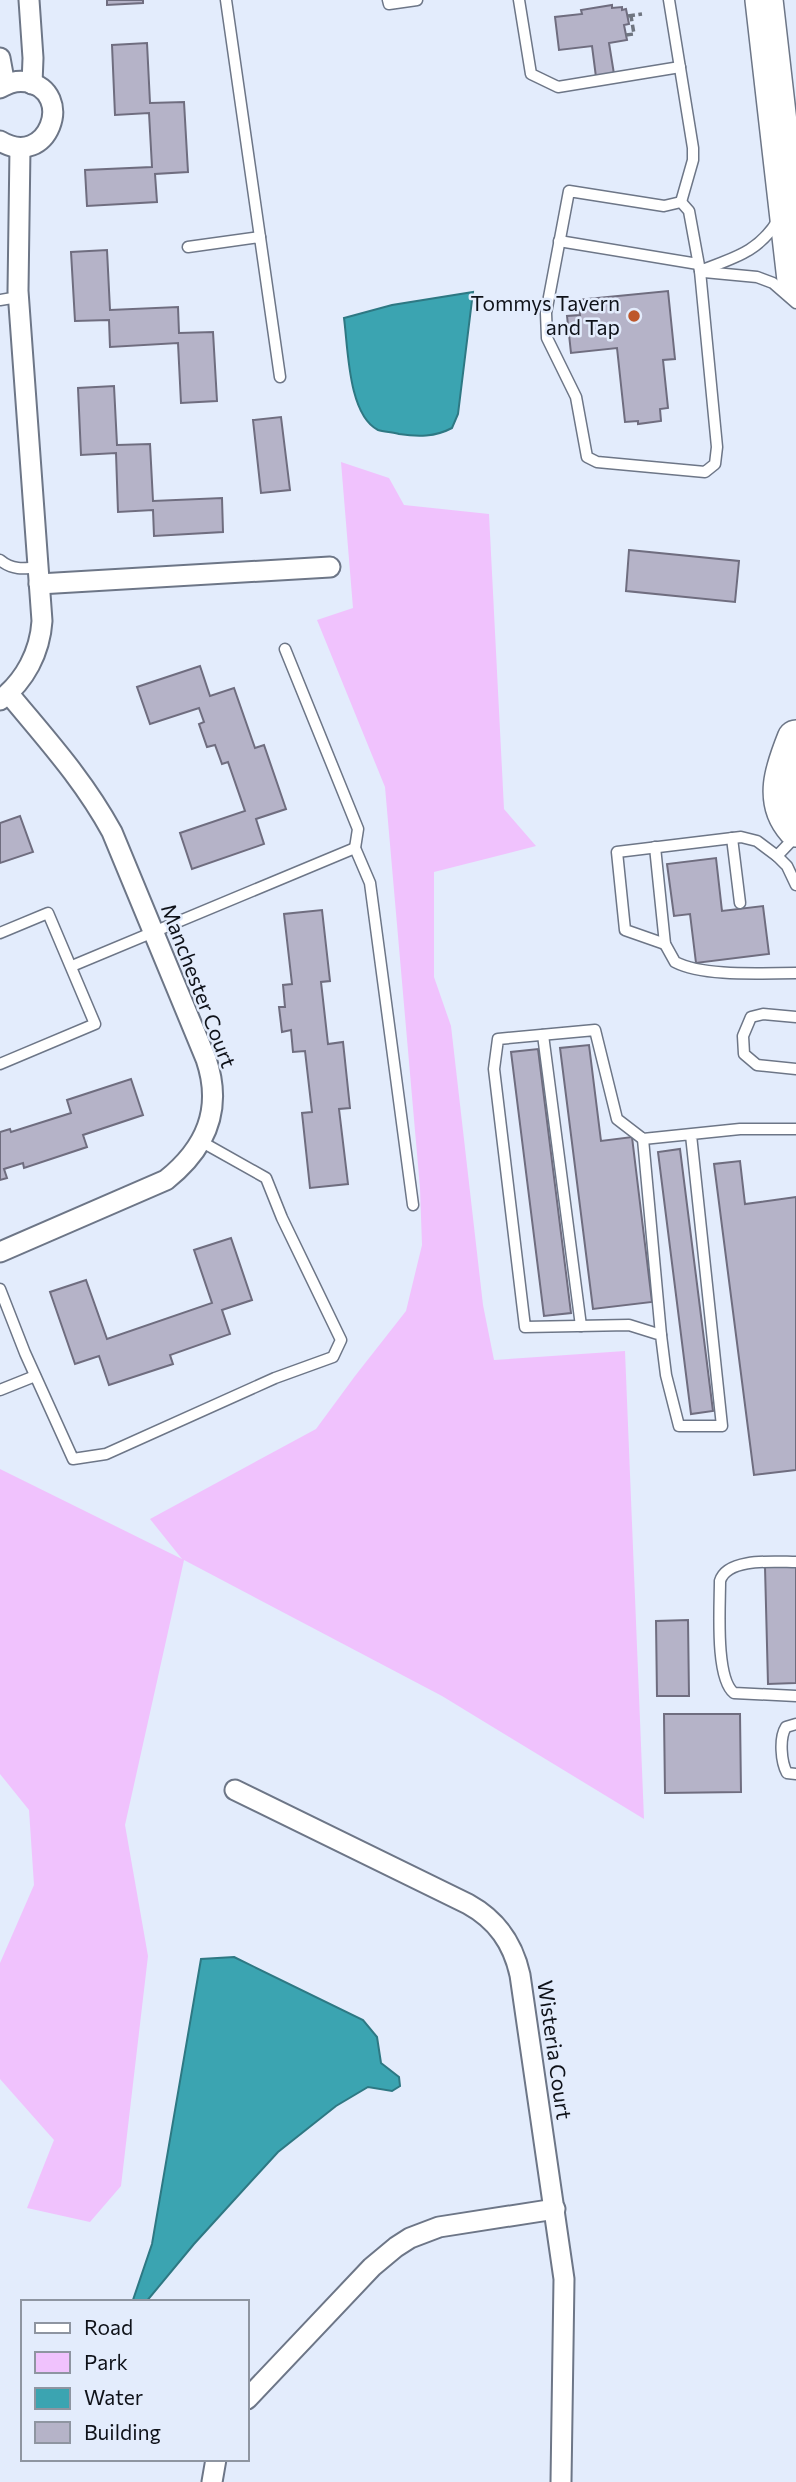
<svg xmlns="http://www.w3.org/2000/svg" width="796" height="2482" font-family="Commissioner,sans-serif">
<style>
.green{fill:#f0c2fd}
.water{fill:#3ba4b1;stroke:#2e7883;stroke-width:2}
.building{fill:#b5b3c8;stroke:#6f6d7f;stroke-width:2}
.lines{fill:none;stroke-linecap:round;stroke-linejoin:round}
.lane-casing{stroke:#6d7687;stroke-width:13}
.street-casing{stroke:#6d7687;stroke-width:23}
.highway-casing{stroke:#6d7687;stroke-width:40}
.path{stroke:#6f7580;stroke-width:3.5;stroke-dasharray:7 3.5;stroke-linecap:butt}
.lane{stroke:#fff;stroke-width:10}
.street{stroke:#fff;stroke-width:19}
.highway{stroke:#fff;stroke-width:37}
.poi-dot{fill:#be582c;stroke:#e3ecfc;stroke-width:2.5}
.labels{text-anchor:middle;stroke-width:5;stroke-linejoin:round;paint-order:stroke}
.poi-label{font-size:21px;fill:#0f1219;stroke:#e3ecfc;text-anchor:end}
.street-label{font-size:21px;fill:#0f1219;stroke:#e3ecfc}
</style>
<rect width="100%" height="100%" fill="#e3ecfc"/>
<path class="green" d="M341,462L389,478L404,505L489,514L504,809L536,846L434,872V977L451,1026L483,1305L494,1360L625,1351L644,1819L442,1696L184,1560L125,1825L148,1956L121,2186L90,2222L27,2208L54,2140L0,2079V1963L34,1885L29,1810L0,1774V1469L182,1559L150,1519L316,1429L355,1376L406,1311L422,1245L420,1188L385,787L317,620L353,608Z"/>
<g class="water">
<path d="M473,292L458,414L452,428C435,437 418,437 399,434C393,432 384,432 378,430C348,415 348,347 344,318L392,305Z"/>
<path d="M234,1957L363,2020L377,2037L381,2063L399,2077L400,2086L392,2091L368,2087L336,2106L278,2152L194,2244L146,2302H134L133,2300L152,2244L201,1959Z"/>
</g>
<g class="building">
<path d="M107,0H143V3L107,5Z"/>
<path d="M612,5V8L622,7V10L626,9L629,24L624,25L627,40L609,43L614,74L596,77L592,46L559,50L555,17L582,14L581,10Z"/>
<path d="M147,43L150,103L184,102L188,172L155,174L157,202L87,206L85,170L152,167L149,113L115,115L112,45Z"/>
<path d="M107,250L110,310L178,307L179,333L213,332L217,401L181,403L178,343L110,347L109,320L75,321L71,252Z"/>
<path d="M668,291L675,359L663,360L668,408L660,409L661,421L638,424V421L625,422L617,348L571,353L567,316L580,315L578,300Z"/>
<path d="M114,386L117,445L150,444L153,501L222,498L223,532L154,536L153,510L118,512L116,453L81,455L78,388Z"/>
<path d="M281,417L290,490L261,493L253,420Z"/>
<path d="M629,550L739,561L735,602L626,591Z"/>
<path d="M200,666L210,696L234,688L255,748L264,745L286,809L256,819L264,844L192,869L180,833L245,811L228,762L222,764L215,745L207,747L199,724L204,722L199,708L150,724L137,687Z"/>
<path d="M20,816L33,852L0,863V823Z"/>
<path d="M716,858L722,911L763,906L769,954L696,963L690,914L674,916L667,864Z"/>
<path d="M322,910L330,981L321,982L328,1044L343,1042L350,1108L339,1109L348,1184L310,1188L302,1113L312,1112L305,1051L293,1052L291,1030L282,1032L279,1007H285L283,985L292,984L284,914Z"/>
<path d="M589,1045L601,1141L632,1137L652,1302L593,1309L560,1048Z"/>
<path d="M538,1049L571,1313L544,1316L511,1052Z"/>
<path d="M131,1079L143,1115L83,1135L87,1147L24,1168L23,1163L4,1169L7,1178L0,1180V1132L10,1129L11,1132L71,1113L67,1100Z"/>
<path d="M680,1149L713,1411L691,1414L658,1152Z"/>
<path d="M740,1161L745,1204L796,1197V1470L754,1475L714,1164Z"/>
<path d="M231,1238L252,1300L222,1310L230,1334L170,1355L173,1364L109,1385L99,1356L75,1364L50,1292L86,1280L107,1339L212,1303L194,1250Z"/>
<path d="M796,1566V1683L768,1684L765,1567Z"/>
<path d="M688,1620L689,1696H657L656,1621Z"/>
<path d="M664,1714H740L741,1792L665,1793Z"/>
</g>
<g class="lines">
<defs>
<g id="lane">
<path d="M226,0L280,377"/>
<path d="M388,0L389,4L417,0"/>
<path d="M519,0L531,74L558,87L680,67"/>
<path d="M669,0L693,148V160L681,202"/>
<path d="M569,191L664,206L681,202L689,211L700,271L717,447L715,464L705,472L597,462L587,457L576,397L547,338L546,313Z"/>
<path d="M559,241L698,264"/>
<path d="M188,247L260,237"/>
<path d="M700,271C733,258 759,252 778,220"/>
<path d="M704,272L757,277L773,283L796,303"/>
<path d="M0,300L18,297"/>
<path d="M0,560C12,570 23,569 38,567"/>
<path d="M285,649L358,829L355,848L370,883L413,1205"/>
<path d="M732,838L740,903"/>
<path d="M655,847L665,944L675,962C704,977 763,973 796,973"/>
<path d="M777,856L787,866L796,885"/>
<path d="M0,933L48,913L95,1024L0,1064"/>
<path d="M665,944L625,930L617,852L741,837L757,841L777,856L796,836"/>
<path d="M72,966L355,848"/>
<path d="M796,1017L763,1014L751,1017L743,1036L744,1054L757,1065L796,1069"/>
<path d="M543,1035L581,1326"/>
<path d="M691,1135L722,1426H679L666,1375L661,1335L629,1325L525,1327L494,1069L498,1039L595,1030L617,1119L643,1139L740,1129H796"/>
<path d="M643,1139L661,1335"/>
<path d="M0,1289L25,1353L73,1459L106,1454L275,1378L333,1357L341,1340L282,1218L266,1178L202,1142"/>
<path d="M0,1390L35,1376"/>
<path d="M796,1562C776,1562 727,1557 720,1581C720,1607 715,1678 734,1693L796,1696"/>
<path d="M796,1724L786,1727C779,1738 781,1762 787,1773L796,1774"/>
</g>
<g id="street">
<path d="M29,0L33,58L32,84"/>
<path d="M0,58L5,85"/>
<path d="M0,88C8,83 17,80 27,82C76,92 48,170 0,141"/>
<path d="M39,584L330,567"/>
<path d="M0,700C25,681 40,652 42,621L18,291L20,148"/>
<path d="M0,1252L166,1180C206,1148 223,1109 206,1059L112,832C83,779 47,740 9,694"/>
<path d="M235,1790L468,1904C497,1920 513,1943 520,1975L564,2279L561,2482"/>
<path d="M247,2399L372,2267L396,2247L410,2238L439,2227L555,2209"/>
<path d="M212,2482L216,2459"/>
</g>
<g id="highway">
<path d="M764,0L796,280"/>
<path d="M796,739C784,769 772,801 796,828"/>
</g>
</defs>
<use href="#lane" class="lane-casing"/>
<use href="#street" class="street-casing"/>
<use href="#highway" class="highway-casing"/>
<g class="path">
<path d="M628,16L642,14"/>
<path d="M626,35L634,34L631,16"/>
</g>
<use href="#lane" class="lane"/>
<use href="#street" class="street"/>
<use href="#highway" class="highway"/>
</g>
<circle class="poi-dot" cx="634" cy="316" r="7"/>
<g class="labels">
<g class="poi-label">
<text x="620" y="311">Tommys Tavern<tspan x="620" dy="24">and Tap</tspan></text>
</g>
<g class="street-label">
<text transform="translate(198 986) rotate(69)" y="7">Manchester Court</text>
<text transform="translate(554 2050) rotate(82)" y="7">Wisteria Court</text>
</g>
</g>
<rect x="21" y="2300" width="228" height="161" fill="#e3ecfc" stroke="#8e95a1" stroke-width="2"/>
<rect x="35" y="2323" width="35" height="10" fill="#ffffff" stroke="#8e95a1" stroke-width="2"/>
<text x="84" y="2335" font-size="21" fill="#0f1219">Road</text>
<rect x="35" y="2352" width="35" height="21" fill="#f0c2fd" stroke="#8e95a1" stroke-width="2"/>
<text x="84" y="2370" font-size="21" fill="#0f1219">Park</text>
<rect x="35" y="2388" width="35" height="21" fill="#3ba4b1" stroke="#8e95a1" stroke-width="2"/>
<text x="84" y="2405" font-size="21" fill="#0f1219">Water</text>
<rect x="35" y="2422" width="35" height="21" fill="#b5b3c8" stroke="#8e95a1" stroke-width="2"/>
<text x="84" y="2440" font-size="21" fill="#0f1219">Building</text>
</svg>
